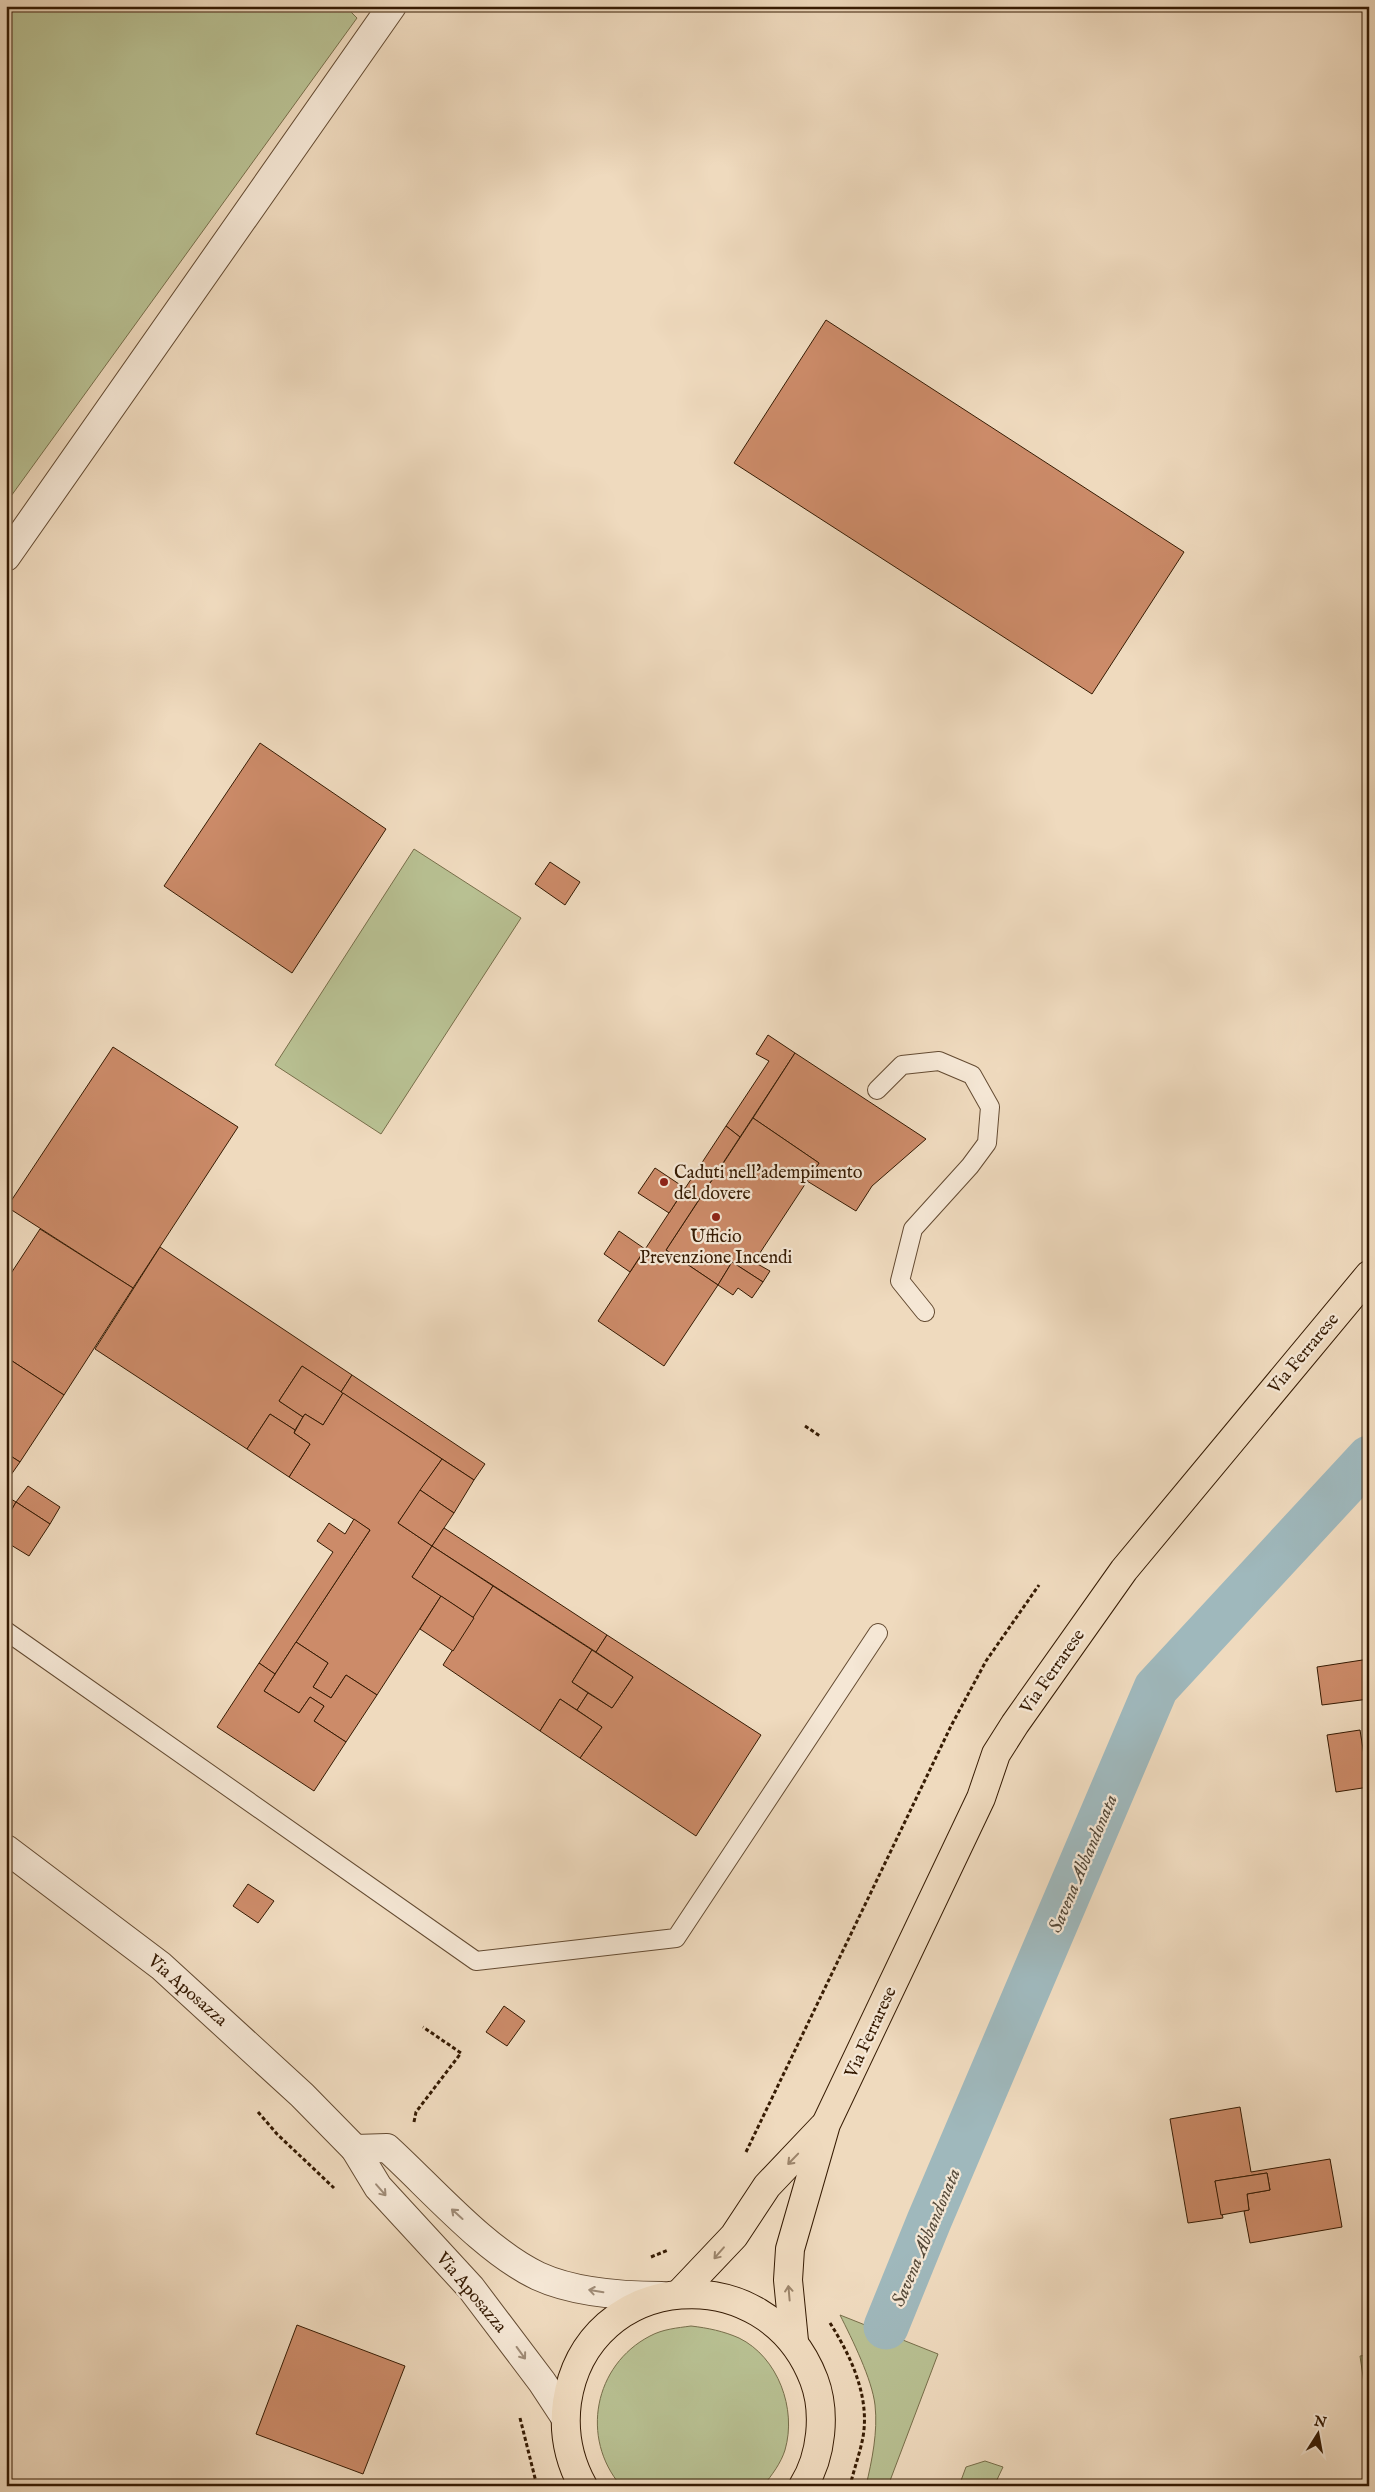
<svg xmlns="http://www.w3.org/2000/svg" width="1375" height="2492" font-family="'IM FELL English',serif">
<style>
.green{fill:#b8c092;stroke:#776e4a}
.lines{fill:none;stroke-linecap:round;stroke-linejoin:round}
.canal{stroke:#9fb8bc;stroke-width:45}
.building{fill:#cc8b69;stroke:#361b03}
.service-casing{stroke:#644b32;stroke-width:20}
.minor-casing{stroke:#644b32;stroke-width:30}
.tertiary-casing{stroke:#644b32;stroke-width:30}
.primary-casing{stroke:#361b03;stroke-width:30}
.path{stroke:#361b03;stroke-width:3;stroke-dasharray:4 2.5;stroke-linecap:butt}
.service{stroke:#f5e7d5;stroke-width:18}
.minor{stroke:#f5e7d5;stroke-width:28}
.tertiary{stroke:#f5e7d5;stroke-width:28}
.primary{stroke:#efdabe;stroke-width:28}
.oneway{stroke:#9c846a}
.oneway2{stroke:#9f8b76}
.poi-dot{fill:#8f2418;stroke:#f5e7d5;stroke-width:2}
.labels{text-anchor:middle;stroke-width:4.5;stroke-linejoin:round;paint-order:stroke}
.poi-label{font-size:18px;fill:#361b03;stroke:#f5e7d5;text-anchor:start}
.street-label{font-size:18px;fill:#361b03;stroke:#f5e7d5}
.water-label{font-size:19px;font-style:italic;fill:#564a3a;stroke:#f5e7d5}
</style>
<rect width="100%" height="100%" fill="#efdabe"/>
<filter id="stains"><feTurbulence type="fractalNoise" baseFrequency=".004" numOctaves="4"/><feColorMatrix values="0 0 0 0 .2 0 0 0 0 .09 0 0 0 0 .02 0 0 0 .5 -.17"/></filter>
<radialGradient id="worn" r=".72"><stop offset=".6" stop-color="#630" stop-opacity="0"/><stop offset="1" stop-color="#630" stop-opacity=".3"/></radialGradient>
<g class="green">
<path d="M6,6H345L357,18L6,503Z"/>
<path d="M414,849L521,918L381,1134L275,1065Z"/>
<path d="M840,2315L938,2354L888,2486H866C872,2460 878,2432 875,2405C872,2379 852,2339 840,2315Z"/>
<path d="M691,2326C708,2328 723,2331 739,2338C778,2357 797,2409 785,2450C781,2463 772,2475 763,2486H621C580,2438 594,2365 650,2336C663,2329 677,2328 691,2326Z"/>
<path d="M1369,2355V2417L1360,2356Z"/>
<path d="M985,2461L1003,2467L994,2486H959L966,2467Z"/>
</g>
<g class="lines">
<path class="canal" d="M886,2327L929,2221L1156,1688L1369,1458"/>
</g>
<g class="building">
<path d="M826,320L1184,552L1092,694L734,463Z"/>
<path d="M260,743L386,829L292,973L164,886Z"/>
<path d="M550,862L580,882L565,905L535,884Z"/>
<path d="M768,1035L795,1053L740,1137L726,1126L769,1061L756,1054Z"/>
<path d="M113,1047L238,1127L133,1288L7,1207Z"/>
<path d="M795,1053L926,1139L872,1186L856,1211L807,1181L819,1163L753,1118Z"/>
<path d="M753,1118L819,1163L754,1262L770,1271L763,1282L732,1262L718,1285L666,1250Z"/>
<path d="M726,1126L740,1137L666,1250L718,1285L664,1366L598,1321Z"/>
<path d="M655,1168L685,1188L669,1213L638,1193Z"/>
<path d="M40,1229L133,1288L64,1395L6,1357V1281Z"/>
<path d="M619,1231L645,1249L630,1272L604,1254Z"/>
<path d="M160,1247L352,1375L341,1392L302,1366L279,1401L303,1417L295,1430L270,1414L247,1449L95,1349Z"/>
<path d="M732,1262L763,1282L752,1298L738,1288L733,1295L718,1285Z"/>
<path d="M6,1357L64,1395L20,1462L6,1453Z"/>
<path d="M302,1366L343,1393L323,1425L305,1414L303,1417L279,1401Z"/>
<path d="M352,1375L485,1464L474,1480L341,1392Z"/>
<path d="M343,1393L442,1459L398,1523L432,1546L412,1577L441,1596L377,1695L346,1675L331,1698L313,1687L328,1663L296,1642L370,1530L289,1477L310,1444L294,1433L303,1417L305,1414L323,1425Z"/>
<path d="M270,1414L295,1430L294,1433L310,1444L289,1477L247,1449Z"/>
<path d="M6,1453L20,1462L6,1482Z"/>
<path d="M442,1459L474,1480L454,1513L420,1490Z"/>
<path d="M28,1486L60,1507L50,1524L16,1502Z"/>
<path d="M420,1490L454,1513L432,1546L398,1523Z"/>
<path d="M6,1496L16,1502L6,1520Z"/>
<path d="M16,1502L50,1524L29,1556L6,1542V1520Z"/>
<path d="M354,1519L370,1530L275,1674L259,1663L333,1552L317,1541L329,1523L345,1534Z"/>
<path d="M444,1528L607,1635L596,1652L432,1546Z"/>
<path d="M432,1546L493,1586L474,1618L412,1577Z"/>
<path d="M493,1586L592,1650L572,1682L588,1693L577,1710L560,1699L540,1731L443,1665Z"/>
<path d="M441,1596L474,1618L453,1651L420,1629Z"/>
<path d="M607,1635L761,1735L696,1836L580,1758L602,1727L577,1710L588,1693L612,1708L633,1677L596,1652Z"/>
<path d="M296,1642L328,1663L313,1687L331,1698L346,1675L377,1695L346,1742L314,1721L324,1706L310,1697L299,1713L264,1691Z"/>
<path d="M592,1650L633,1677L612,1708L572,1682Z"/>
<path d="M1369,1659V1699L1322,1705L1317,1667Z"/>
<path d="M259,1663L275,1674L264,1691L299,1713L310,1697L324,1706L314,1721L346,1742L314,1791L217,1727Z"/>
<path d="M560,1699L602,1727L580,1758L540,1731Z"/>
<path d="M1360,1730L1369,1787L1336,1792L1327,1735Z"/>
<path d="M248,1884L274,1901L258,1923L233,1906Z"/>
<path d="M504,2006L525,2021L507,2046L486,2032Z"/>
<path d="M1240,2107L1251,2172L1330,2159L1342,2227L1250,2243L1244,2211L1249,2210L1247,2194L1270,2190L1267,2173L1215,2181L1223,2218L1188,2223L1170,2119Z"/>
<path d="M1267,2173L1270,2190L1247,2194L1249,2210L1221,2215L1215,2181Z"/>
<path d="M297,2325L405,2366L363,2474L256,2434Z"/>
</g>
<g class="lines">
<defs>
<g id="service">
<path d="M877,1090L902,1065L939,1061L972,1075L990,1107L987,1143L970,1166L913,1229L900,1281L925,1312"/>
<path d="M6,1631L476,1961L676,1938L878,1633"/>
</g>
<path id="minor" d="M6,557L392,6"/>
<g id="tertiary">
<path d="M6,1849L161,1966L302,2095L355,2149L378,2187L471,2288L542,2382L565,2417"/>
<path d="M355,2149L387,2148C430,2187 485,2251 538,2276C575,2293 622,2296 662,2296"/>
</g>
<g id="primary">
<path d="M680,2293L734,2236L767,2186L823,2127"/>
<path d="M794,2341L788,2280L790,2249L826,2124L981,1798L996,1754L1015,1724L1124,1570L1369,1275"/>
<path d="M583,2486C568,2459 563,2432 567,2402C587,2269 767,2256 814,2380C826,2412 822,2456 803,2486"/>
</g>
</defs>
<use href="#service" class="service-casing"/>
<use href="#minor" class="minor-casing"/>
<use href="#tertiary" class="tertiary-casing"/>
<use href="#primary" class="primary-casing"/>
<g class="path">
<path d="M805,1426L820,1436"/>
<path d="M258,2112L277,2134L334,2188"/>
<path d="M414,2122L416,2112L461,2053L423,2027"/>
<path d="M746,2152L951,1726L986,1661L1039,1585"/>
<path d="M651,2257L668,2250"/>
<path d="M830,2323C851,2356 870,2397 863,2437C860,2453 854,2469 850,2486"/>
<path d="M520,2418L537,2486"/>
</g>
<use href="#service" class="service"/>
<use href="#minor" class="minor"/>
<use href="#tertiary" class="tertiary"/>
<use href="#primary" class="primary"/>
</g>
<defs><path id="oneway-shaft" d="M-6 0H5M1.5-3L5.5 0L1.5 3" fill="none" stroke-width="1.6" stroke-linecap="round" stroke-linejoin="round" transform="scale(1.25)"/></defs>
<g class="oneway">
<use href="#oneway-shaft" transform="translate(793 2159) rotate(134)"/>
<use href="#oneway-shaft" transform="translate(719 2253) rotate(131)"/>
<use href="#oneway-shaft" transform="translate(789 2293) rotate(-95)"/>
</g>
<g class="oneway2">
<use href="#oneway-shaft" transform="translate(381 2190) rotate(49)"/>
<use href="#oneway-shaft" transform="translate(457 2214) rotate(-138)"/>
<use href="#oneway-shaft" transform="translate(596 2291) rotate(-171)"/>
<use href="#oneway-shaft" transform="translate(521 2353) rotate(54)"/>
</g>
<g class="poi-dot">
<circle cx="664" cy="1182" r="5"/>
<circle cx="716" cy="1217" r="5"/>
</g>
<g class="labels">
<g class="poi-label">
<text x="674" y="1178">Caduti nell'adempimento<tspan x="674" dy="21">del dovere</tspan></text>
<text x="716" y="1242" text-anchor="middle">Ufficio<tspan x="716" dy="21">Prevenzione Incendi</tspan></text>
</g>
<g class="street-label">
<text transform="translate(1303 1353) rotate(-50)" y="6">Via Ferrarese</text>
<text transform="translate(1052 1671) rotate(-55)" y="6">Via Ferrarese</text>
<text transform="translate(188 1990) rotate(41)" y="6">Via Aposazza</text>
<text transform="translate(870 2032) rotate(-65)" y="6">Via Ferrarese</text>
<text transform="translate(472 2292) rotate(50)" y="6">Via Aposazza</text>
</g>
<g class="water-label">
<text transform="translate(1082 1863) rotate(-67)" y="7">Savena Abbandonata</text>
<text transform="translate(925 2237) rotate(-67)" y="7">Savena Abbandonata</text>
</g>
</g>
<rect width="1375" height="2492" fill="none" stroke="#efdabe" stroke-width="25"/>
<rect x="8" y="8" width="1360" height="2477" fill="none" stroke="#361b03" stroke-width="2.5"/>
<rect x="12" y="12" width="1350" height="2467" fill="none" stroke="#361b03"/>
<g transform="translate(1318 2434) rotate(11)" stroke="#f5e7d5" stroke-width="4" paint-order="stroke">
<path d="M0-4L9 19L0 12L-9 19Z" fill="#361b03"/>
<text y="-8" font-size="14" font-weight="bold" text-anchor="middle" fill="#361b03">N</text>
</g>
<rect width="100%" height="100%" filter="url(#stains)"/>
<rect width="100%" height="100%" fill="url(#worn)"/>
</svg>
